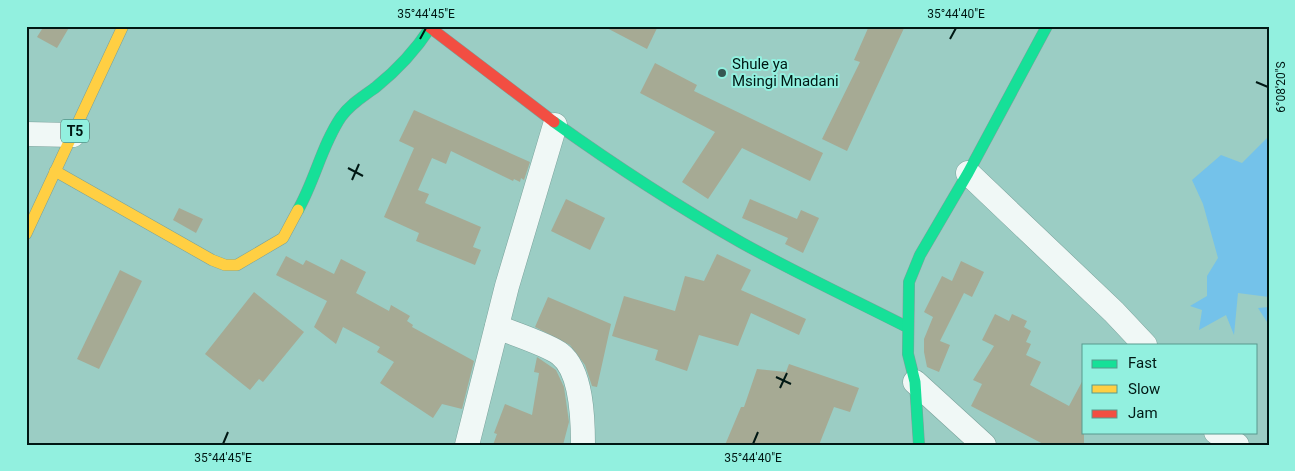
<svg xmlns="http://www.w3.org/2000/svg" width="1295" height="471" font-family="Roboto,sans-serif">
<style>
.water{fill:#74c2ea}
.building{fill:#a6aa94}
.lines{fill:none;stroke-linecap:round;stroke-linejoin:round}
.street-casing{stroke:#79a29b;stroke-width:25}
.fast-casing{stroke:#79a29b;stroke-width:12}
.slow-casing{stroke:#79a29b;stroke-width:12}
.jam-casing{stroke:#79a29b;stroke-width:12}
.street{stroke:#f0f8f6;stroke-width:24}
.fast{stroke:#16e098;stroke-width:11}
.slow{stroke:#ffcf43;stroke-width:11}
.jam{stroke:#f24e42;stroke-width:11}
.ticks{fill:none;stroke:#001814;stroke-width:2}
.poi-dot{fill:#365752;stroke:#92f0df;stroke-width:2}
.labels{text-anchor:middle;stroke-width:4;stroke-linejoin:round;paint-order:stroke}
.shield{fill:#92f0df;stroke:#2c5951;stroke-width:1}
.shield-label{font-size:14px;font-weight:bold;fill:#001814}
.poi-label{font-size:15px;fill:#001814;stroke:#92f0df;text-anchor:start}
.neatline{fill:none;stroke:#001814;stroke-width:2}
.ticks-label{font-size:12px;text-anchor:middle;fill:#001814}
</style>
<rect width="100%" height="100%" fill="#9bcdc4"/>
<g class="water">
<path d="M1269,136V297L1238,293L1234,335L1226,315L1199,330L1202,310L1190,306L1207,296V276L1218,258L1203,204L1192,180L1221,155L1242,163Z"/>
<path d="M1269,307V325L1258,308Z"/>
</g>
<g class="building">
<path d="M44,26H70L57,48L37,37Z"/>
<path d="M603,26H658L647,49Z"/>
<path d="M869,26H905L847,151L822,139L860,62L854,60Z"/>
<path d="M655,63L697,85L694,91L823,153L810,181L742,148L708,199L682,182L715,132L640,93Z"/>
<path d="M414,110L530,162L524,180L521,178L520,182L514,179L513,181L451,151L446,164L432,158L418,190L429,194L425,203L481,227L473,247L481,250L475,265L416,241L419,233L384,217L414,148L399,141Z"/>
<path d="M566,199L605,218L590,250L551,231Z"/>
<path d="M750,199L797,219L801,210L819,218L803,253L785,244L788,238L742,218Z"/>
<path d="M179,208L203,219L196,233L173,220Z"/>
<path d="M717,254L751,270L741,290L806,319L799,335L751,313L738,346L699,335L687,371L655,360L658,350L612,336L624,296L675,311L685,276L704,281Z"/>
<path d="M286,256L303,265L306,260L334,274L341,259L366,272L356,293L389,311L391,305L410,316L407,321L413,325L412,327L474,361L462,409L442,404L433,418L380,383L394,362L377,352L380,347L343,327L336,344L314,327L327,301L276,275Z"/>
<path d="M961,261L984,272L972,297L964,293L940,341L950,345L939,372L927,367L924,352V339L933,317L924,312L942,276L952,281Z"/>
<path d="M120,270L142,281L99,369L77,359Z"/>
<path d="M254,292L304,332L263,382L259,379L250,390L205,354Z"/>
<path d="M548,297L611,324L597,387L592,386L585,365L570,345L535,327Z"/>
<path d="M995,314L1009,321L1012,314L1027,321L1024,327L1031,331L1026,342L1031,344L1026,355L1041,362L1030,385L1069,406L1084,378V445H1045L971,406L982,384L973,380L994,346L982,340Z"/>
<path d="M537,357L556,370L564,387L569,422L563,445H493L497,434L494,433L505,404L532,415L539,373L534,372Z"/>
<path d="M789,364L859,388L850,412L834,407L819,445H725L741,407H744L757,369L786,372Z"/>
</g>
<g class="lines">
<defs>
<g id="street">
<path d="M26,134L73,135"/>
<path d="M968,173L1114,312L1145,345"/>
<path d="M497,327C512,333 549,345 560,354C582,371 583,420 583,445"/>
<path d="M915,382L984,445"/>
<path d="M1216,432L1237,445"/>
<path d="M467,445L507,286L555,125"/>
</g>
<g id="fast">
<path d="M554,122C614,165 677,206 742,243C796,273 852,299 907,327"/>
<path d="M298,210C315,180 322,145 341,117C350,104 364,96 376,87C397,70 415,51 430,28"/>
<path d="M919,445L915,382L908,354L909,282L920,255L968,173L1047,26"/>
</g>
<g id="slow">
<path d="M55,171L212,260L225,265H237L283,238L298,210"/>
<path d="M26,234L123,26"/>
</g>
<path id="jam" d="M428,26L554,122"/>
</defs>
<use href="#street" class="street-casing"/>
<use href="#fast" class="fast-casing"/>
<use href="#slow" class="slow-casing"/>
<use href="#jam" class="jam-casing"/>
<use href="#street" class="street"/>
<use href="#fast" class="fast"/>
<use href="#slow" class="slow"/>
<use href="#jam" class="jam"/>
</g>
<path class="ticks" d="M420,39L426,28M950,39L956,28M1256,82L1268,87M348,168L363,176M352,180L359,164M776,377L791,384M780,388L787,373M223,444L228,432M753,444L758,432"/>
<circle class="poi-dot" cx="722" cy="73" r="5"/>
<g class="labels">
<rect class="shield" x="61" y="119.5" width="28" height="23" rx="4"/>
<g class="shield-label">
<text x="75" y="136">T5</text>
</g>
<g class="poi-label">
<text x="732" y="69">Shule ya<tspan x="732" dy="17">Msingi Mnadani</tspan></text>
</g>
</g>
<rect width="1295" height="471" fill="none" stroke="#92f0df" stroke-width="55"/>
<rect x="1082" y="344" width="175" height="90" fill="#92f0df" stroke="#589a8e"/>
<rect x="1092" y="360" width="25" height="8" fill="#16e098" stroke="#589a8e"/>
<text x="1128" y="368" font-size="15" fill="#001814">Fast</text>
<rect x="1092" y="385" width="25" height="8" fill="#ffcf43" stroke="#589a8e"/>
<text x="1128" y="394" font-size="15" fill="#001814">Slow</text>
<rect x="1092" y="410" width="25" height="8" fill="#f24e42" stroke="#589a8e"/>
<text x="1128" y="418" font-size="15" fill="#001814">Jam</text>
<rect x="28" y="28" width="1240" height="416" class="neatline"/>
<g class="ticks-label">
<text x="426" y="18">35°44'45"E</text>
<text x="956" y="18">35°44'40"E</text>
<text transform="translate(1281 87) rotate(-90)" y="4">6°08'20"S</text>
<text x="223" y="462">35°44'45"E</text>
<text x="753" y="462">35°44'40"E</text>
</g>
</svg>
